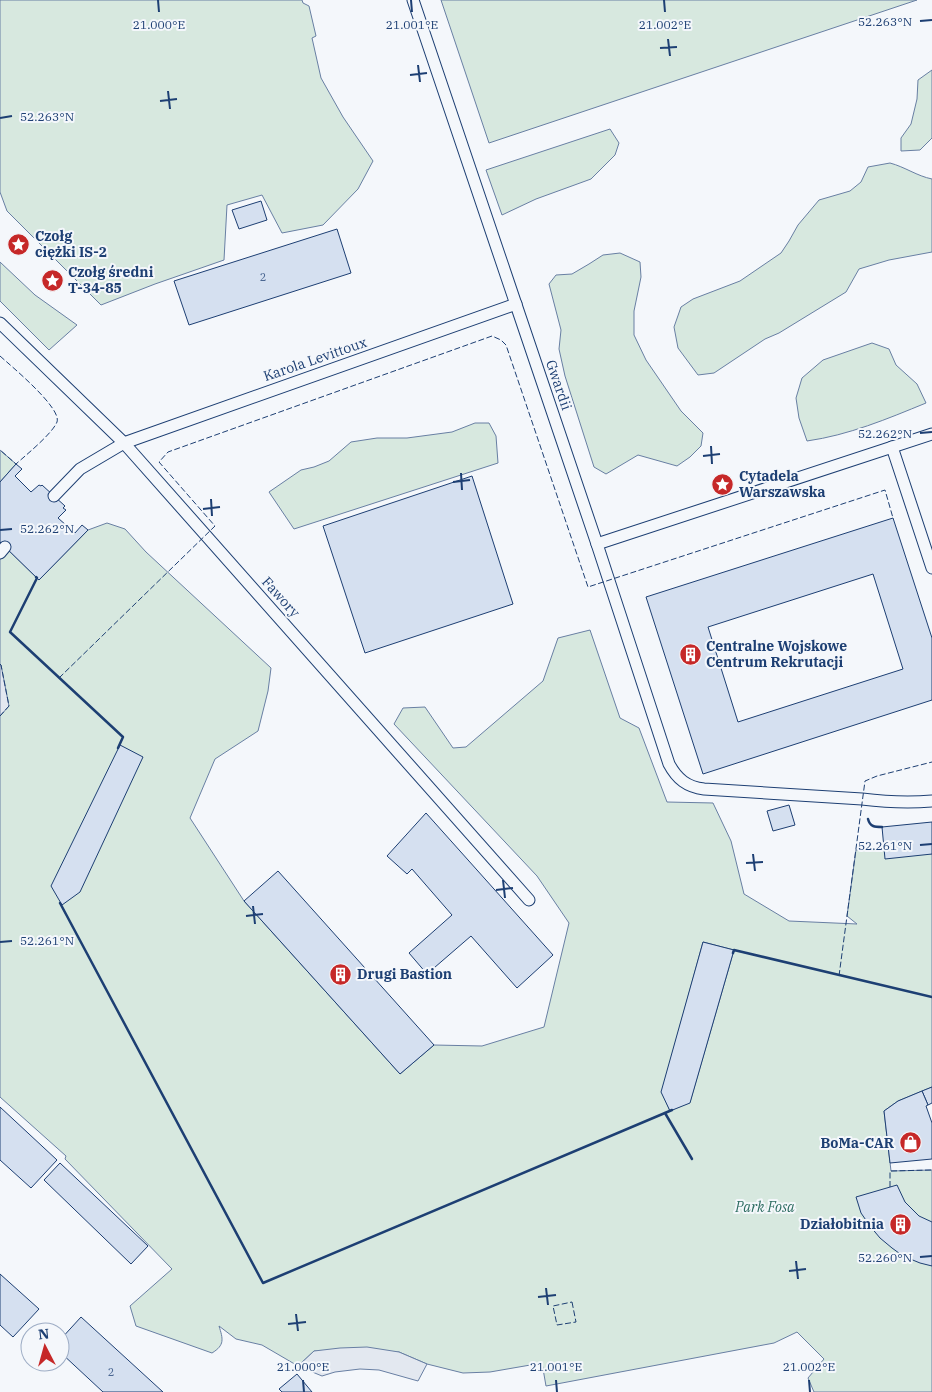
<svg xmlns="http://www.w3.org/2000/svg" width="932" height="1392" font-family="'IBM Plex Serif',serif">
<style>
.green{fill:#d7e8df;stroke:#687fa3;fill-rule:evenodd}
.parking{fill:#e3e8f0;stroke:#687fa3}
.building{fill:#d5e0f0;stroke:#1d3f73;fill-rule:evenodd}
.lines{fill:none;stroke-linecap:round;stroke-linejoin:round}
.service-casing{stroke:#1d3f73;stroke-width:13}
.service{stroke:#f4f7fb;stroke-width:11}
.fence{stroke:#1d3f73;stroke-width:1;stroke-dasharray:6 2.5;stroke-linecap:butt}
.wall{stroke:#1d3f73;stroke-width:2.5}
.ticks{fill:none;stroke:#1d3f73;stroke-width:2}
.labels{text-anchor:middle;stroke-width:4;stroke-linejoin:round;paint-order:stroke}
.number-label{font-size:11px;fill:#4b6792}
.poi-label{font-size:14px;font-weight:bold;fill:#1d3f73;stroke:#f4f7fb;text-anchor:start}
.street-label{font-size:14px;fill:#1d3f73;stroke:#f4f7fb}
.park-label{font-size:14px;font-style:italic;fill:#2c6c60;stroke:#f4f7fb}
.ticks-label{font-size:12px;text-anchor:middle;fill:#1d3f73;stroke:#f4f7fb;stroke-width:4;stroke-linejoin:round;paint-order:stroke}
</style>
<rect width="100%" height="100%" fill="#f4f7fb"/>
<g class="green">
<path d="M0,0H302L303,3L309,6L316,36L312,38L321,78L343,117L373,161L358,189L323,225L282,233L262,195L227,205L224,260L155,284L101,305L7,211L0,192Z"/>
<path d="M441,0H917L489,143Z"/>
<path d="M932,70V138L920,150L901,151V138L911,124L917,99L918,80Z"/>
<path d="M610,129L619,143L615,155L591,179L536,199L502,215L486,170Z"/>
<path d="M890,163C905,167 917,176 932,179V252L889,260L859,269L846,292L779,333L765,339L714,373L698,375L678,348L674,327L681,307L693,299L740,281L781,253L789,241L798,225L819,200L850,191L861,182L868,167Z"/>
<path d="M620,253L640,262L641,277L634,311V335L646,360L681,411L703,433L701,446L690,457L677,466L638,455L606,474L594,467L565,376L559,349L561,330L549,284L556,275L572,274L589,264L603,255Z"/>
<path d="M0,262L35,295L77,325L49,350L0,301Z"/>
<path d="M872,343L889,349L896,365L917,384L926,403C887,419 849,435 807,441L799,418L796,398L802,378L823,360Z"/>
<path d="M475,423H489L496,436L498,463L294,529L269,492L301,470L314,467L329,461L351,442L377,438H407L452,432Z"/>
<path d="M0,450L16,464L0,482Z"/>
<path d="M107,523L125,529L146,552L271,668L268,691L258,731L215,759L190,818L244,901L400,1074L434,1045L482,1046L544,1027L569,923L537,876L394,724L403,708L425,707L453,748L466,747L543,681L558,638L590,630L620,718L639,728L667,802L713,803L731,841L744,894L789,921L857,924L847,916L856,850L884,847L932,854V1087L898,1101L884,1111L891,1171L932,1170V1392H814L808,1378L824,1359L797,1332L774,1343L546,1386L542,1363L490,1372L463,1373L427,1364L399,1352L314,1351L298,1366L262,1345L236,1339L219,1326C223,1339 225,1345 212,1353L136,1326L130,1306L172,1269L65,1159L66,1156L0,1097V542L39,580L88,530ZM703,942L734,950L690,1102L670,1111L662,1092Z"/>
</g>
<g class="parking">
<path d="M0,664L1,665L9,706L0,716Z"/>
<path d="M367,1347L399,1352L427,1364L418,1381L379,1370L360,1369L335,1372L322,1376L298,1366L314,1351L340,1348Z"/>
</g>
<g class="building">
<path d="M261,201L267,220L239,229L232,210Z"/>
<path d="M337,229L351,273L189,325L174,281Z"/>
<path d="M16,464L22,469L15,476L31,492L39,485L41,486L42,485L65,506L63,508L66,510L58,518L75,533L82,525L88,530L39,580L0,542V482Z"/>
<path d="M472,476L513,604L365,653L323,526Z"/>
<path d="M893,518L932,638V700L703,774L646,597ZM873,574L903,669L738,722L708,627Z"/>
<path d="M120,745L143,757L80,892L62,905L51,886Z"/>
<path d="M789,805L795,825L773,831L767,811Z"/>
<path d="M426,813L553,955L517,988L471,936L427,974L409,953L452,915L412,869L407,874L387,856Z"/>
<path d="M932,822V854L885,859L882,827Z"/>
<path d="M278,871L434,1045L400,1074L244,901Z"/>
<path d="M703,942L734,950L690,1103L670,1111L661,1092Z"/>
<path d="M932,1087V1103L928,1105L922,1091Z"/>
<path d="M922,1091L928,1105L926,1106L932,1123V1159L890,1163L884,1111L898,1101Z"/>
<path d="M0,1107L57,1160L31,1188L0,1160Z"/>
<path d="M60,1163L148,1246L131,1264L44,1180Z"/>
<path d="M897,1185L905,1202L919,1216L932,1222V1266L920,1263L903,1256L892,1248L880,1238L870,1226L861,1213L856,1197Z"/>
<path d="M0,1274L39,1309L13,1337L0,1325Z"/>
<path d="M81,1317L163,1392H103L60,1352V1340Z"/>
<path d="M297,1374L312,1392H282L279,1389Z"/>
</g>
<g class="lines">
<defs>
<g id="service">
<path d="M413,0L597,544L669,764C677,779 687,787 704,789L862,799C886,802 908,803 932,801"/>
<path d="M0,323L124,443L529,900"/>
<path d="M892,447L932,568"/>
<path d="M54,496L80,469L124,443L516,304"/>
<path d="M597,544L932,434"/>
<path d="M0,553L5,547"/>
</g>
</defs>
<use href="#service" class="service-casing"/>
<use href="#service" class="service"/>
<g class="fence">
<path d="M0,356C11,366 62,408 57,422C52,434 26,455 16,464L0,450"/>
<path d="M0,664L1,665L9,706L0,716"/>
<path d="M59,678L215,526L159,462L168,452L492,336L501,340L506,345L588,587L885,490L893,518"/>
<path d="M839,976L865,781L877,776L932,762"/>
<path d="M890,1187V1171L932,1170"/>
<path d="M572,1302L576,1322L557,1325L553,1306Z"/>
</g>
<g class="wall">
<path d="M36,577L37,578L10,632L123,737L118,748"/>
<path d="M868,819C870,827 875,827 882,827"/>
<path d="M60,903L263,1283L672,1110"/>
<path d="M733,953L734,950L932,997"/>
<path d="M665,1113L692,1159"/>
</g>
</g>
<path class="ticks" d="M158,0L159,12M411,0L412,12M664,0L665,12M920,21L932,20M668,39L670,56M660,48L677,47M418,65L420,82M410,75L427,73M168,91L170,109M160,101L177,99M0,118L12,116M920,433L932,432M711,446L712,464M703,456L720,454M461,473L462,490M453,482L470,480M211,499L212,516M203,509L220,507M0,530L12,529M920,845L932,844M753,854L755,871M746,863L763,862M503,880L505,898M496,890L513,888M253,906L255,924M246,916L263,914M0,942L12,941M920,1257L932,1256M796,1261L798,1279M789,1271L806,1269M546,1288L548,1305M538,1297L556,1295M296,1314L298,1331M288,1324L306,1322M303,1380L304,1392M556,1380L557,1392M809,1380L810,1392"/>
<defs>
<symbol id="sight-disc" viewBox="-11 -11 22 22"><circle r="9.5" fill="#c62828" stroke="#f4f7fb"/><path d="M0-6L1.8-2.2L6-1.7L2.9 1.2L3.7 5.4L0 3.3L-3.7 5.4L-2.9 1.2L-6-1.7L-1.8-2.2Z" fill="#fff"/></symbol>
<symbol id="building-disc" viewBox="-11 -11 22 22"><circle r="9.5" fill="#c62828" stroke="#f4f7fb"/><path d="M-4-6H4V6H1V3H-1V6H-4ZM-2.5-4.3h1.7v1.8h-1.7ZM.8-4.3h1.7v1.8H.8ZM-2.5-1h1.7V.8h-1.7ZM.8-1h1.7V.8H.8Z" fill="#fff"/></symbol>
<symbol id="shop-disc" viewBox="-11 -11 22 22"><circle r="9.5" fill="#c62828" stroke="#f4f7fb"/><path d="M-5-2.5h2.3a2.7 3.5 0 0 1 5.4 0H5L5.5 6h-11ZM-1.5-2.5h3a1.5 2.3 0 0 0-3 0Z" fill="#fff"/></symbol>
</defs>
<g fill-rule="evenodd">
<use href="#sight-disc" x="6" y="232" width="25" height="25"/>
<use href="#sight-disc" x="40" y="268" width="25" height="25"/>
<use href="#sight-disc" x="710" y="472" width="25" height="25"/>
<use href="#building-disc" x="678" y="642" width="25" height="25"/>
<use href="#building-disc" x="328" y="962" width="25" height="25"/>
<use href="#shop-disc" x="898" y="1130" width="25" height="25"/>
<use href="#building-disc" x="888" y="1212" width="25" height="25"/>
</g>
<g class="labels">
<g class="number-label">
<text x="263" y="281">2</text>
<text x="111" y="1376">2</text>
</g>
<g class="poi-label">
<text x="35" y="241">Czołg<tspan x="35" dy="16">ciężki IS-2</tspan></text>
<text x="68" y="277">Czołg średni<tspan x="68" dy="16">T-34-85</tspan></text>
<text x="739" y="481">Cytadela<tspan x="739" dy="16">Warszawska</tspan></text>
<text x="706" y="651">Centralne Wojskowe<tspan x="706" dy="16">Centrum Rekrutacji</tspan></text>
<text x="357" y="979">Drugi Bastion</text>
<text x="894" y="1148" text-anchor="end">BoMa-CAR</text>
<text x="884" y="1229" text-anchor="end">Działobitnia</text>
</g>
<g class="street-label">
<text transform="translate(315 359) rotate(-19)" y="5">Karola Levittoux</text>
<text transform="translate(559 385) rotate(71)" y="5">Gwardii</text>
<text transform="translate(281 597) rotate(48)" y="5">Fawory</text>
</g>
<g class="park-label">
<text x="765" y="1212">Park Fosa</text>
</g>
</g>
<g class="ticks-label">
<text x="885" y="26">52.263°N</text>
<text x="159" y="29">21.000°E</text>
<text x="412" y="29">21.001°E</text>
<text x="665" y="29">21.002°E</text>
<text x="47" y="121">52.263°N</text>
<text x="885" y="438">52.262°N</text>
<text x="47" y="533">52.262°N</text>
<text x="885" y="850">52.261°N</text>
<text x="47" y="945">52.261°N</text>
<text x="885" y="1262">52.260°N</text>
<text x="303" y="1371">21.000°E</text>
<text x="556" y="1371">21.001°E</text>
<text x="809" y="1371">21.002°E</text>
</g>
<g transform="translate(45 1347) rotate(354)"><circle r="24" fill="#f4f7fb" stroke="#9eadc5"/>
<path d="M0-4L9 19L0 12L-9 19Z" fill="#c62828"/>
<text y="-8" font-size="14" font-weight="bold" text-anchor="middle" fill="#1d3f73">N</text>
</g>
</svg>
